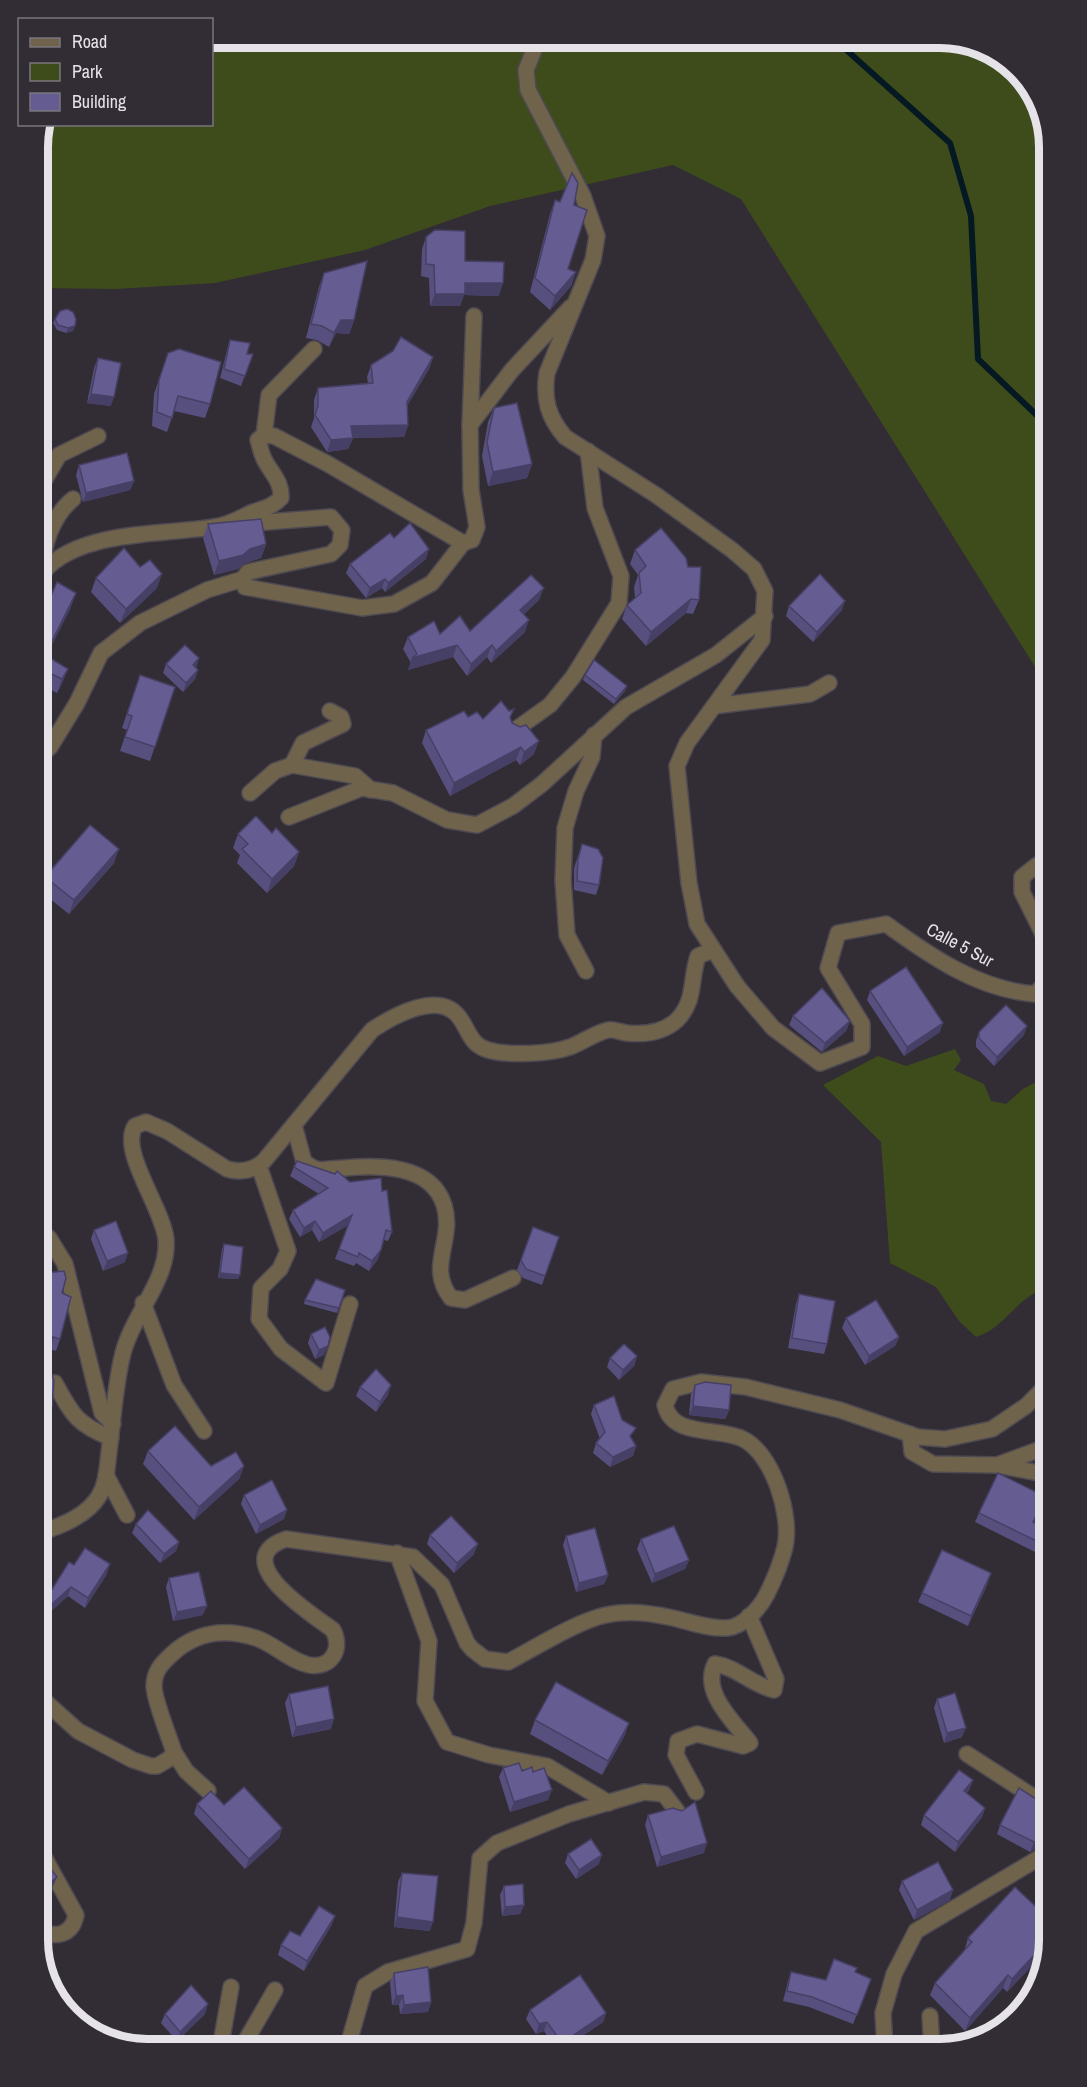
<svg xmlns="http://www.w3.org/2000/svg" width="1087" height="2087" font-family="'Archivo Narrow',sans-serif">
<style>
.green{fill:#3e4c1c}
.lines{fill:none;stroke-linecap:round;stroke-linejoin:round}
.stream{stroke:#051923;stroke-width:6}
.minor-casing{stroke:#4f4a52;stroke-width:18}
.minor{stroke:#6f634c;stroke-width:15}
.wall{fill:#574f7d}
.shaded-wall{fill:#474066}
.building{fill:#655c91;stroke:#474066;stroke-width:1.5}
.labels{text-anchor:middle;stroke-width:5;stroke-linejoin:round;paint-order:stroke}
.street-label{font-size:18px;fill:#e6e3e8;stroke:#322d35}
.rim{fill:none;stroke:#e6e3e8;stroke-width:8}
</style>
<rect width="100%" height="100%" fill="#322d35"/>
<g class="green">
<path d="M212,38H947L1001,56L1041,105L1049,147V689L741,199L673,165L490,206L365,250L215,283L115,289L38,288V140L45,125L212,124Z"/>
<path d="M955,1049L961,1060L954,1070L984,1084L991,1101L1006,1104L1023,1089L1038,1081L1049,1064V1130L1039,1152V1172L1049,1180V1288C1017,1294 1008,1327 976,1337L959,1321L936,1287L890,1263L881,1142L823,1085L878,1056L906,1066Z"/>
</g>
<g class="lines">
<path class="stream" d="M833,38L950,143L971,216L978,359L1049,427"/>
<defs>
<g id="minor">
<path d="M535,38L534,50L526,70L528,90L583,196L597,236L593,260L547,373C543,399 548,417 565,437L656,495L732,550L754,569L765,591L762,640L687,743L677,766L689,883L697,924L737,986L773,1028L820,1063L862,1047V1024L828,968L838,933L886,924C930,956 979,990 1035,994L1049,980"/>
<path d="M470,425L474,316"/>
<path d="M264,435L269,395L314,349"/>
<path d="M38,491L59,455L98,436"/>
<path d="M242,524L331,517L342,530L340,545L331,554L248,572L243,579L245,587L362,608L394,604L432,583L463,543"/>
<path d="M42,573C42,547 52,516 73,499"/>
<path d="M38,579C70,528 166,536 219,526C231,524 242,517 253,512C265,508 272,507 281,498C282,481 271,473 264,459C261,453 260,446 258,440L264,435L274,436L328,464L463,543L472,540L477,527L471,490L470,425L512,370L571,307"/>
<path d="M714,706L810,694L829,683"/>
<path d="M515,730L550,705L573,677L619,603L621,576L595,508L588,451"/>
<path d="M38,758L50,747L77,703L101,653L140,623L207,590L243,579"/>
<path d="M292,765L303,743L343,724L341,717L330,711"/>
<path d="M250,793L275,771L292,765L355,776L371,790"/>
<path d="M289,817L362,788L393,793L447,820L477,825L513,806L542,784L626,707L716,655L765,616"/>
<path d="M1049,946L1022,892V877L1037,865H1049"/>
<path d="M586,971L567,935L563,880L565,828L576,791L592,757L594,735"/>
<path d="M294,1125L304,1162C307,1164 312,1168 316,1169C323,1171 336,1168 344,1168C378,1165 431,1164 444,1205C455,1240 426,1267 451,1298L465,1300L513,1278"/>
<path d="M259,1166L288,1251L280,1269L261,1288L259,1319L281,1349L326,1383L350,1304"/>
<path d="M38,1230L49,1238L65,1264L102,1413L113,1424"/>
<path d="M143,1303L174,1385L204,1431"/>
<path d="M55,1383C72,1414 76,1424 111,1438"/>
<path d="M910,1434L912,1452L933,1464L997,1465L1039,1473L1049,1480"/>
<path d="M997,1465L1049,1446"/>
<path d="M106,1475L127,1515"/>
<path d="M1047,1530L1049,1522"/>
<path d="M38,1533C59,1527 87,1516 99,1496C107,1483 107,1467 109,1452C113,1420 115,1385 123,1353C133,1314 169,1279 166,1240C164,1210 119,1151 135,1126L146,1122L167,1131L227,1169C241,1173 253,1171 264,1161L372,1030C393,1016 439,990 459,1017C469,1030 470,1045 488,1050C509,1056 550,1054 570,1047C583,1042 595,1033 608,1030C613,1029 620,1032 626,1033C645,1035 663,1033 677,1020C696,1001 690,979 698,956L713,950"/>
<path d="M397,1553L429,1641L425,1701L447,1742L489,1755L547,1766L609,1803"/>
<path d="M38,1695L78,1731L133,1760L151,1766H157L169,1759L174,1752C169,1736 154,1700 154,1686C154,1672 161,1664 171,1655C195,1632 225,1628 256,1638C274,1644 290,1661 309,1665C331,1669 343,1649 333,1630C313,1615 225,1560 286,1539L413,1557L442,1585L467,1643L472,1649L485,1659L508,1662C535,1648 577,1621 606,1615C628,1610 651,1613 673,1618C690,1622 709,1629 727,1628C743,1627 760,1608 767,1594C774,1580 781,1563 785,1547C792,1515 773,1454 743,1439C719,1427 672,1438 665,1405L673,1389L701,1382L746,1387L840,1410L918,1437L945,1439L992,1429L1026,1406L1049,1383"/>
<path d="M174,1752L186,1771L208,1791"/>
<path d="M967,1754L1049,1807"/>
<path d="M696,1792L676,1755L678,1741L697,1734L743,1746L750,1743C734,1722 701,1692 715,1664C737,1667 752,1685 774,1690L776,1679L749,1616"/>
<path d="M38,1929C54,1939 72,1936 76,1915L38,1846"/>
<path d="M930,2016L932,2049"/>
<path d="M220,2049L231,1987"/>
<path d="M241,2049L275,1990"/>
<path d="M347,2049L365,1986L388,1972L467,1949L474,1923L480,1858L497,1843L569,1814L644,1792L664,1794L677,1811"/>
<path d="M885,2049L883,2013L894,1974L916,1931L1049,1852"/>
</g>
</defs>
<use href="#minor" class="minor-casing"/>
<use href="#minor" class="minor"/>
</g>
<g class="wall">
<path d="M488,38H523L520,46L511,49L508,42L490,44Z"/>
<path d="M555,200L574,205L568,269L576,272L571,286L550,310L530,292L550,214Z"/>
<path d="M426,237L465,261L499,296L464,295L460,306H430L429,278L421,276L422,249Z"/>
<path d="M324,273L354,320L349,334L336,333L329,347L317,340L306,338L319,287Z"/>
<path d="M55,319L73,331L66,333L57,330L53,323Z"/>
<path d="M230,340L247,354H253L241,386L220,378L227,350Z"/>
<path d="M168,353L210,404L205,418L174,411L167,432L152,426L154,394Z"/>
<path d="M433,357L429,369L407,406L408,425L404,437L353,438L348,449L327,452L311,427L314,418V400L318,388L368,383L367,377L371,365Z"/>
<path d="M98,358L111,406L87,403L94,368Z"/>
<path d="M494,408L532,464L527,478L488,486L482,456L488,422Z"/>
<path d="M79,465L134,481L130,490L83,502L76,475Z"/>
<path d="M208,524L266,544L261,558L245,563L238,569L214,575L203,538Z"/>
<path d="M635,550L688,567L699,600L693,614L686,613L646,646L622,619L627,605L635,598L634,587L638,575L630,564Z"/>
<path d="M426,559L385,592L382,588L366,598L346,573L350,564Z"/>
<path d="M96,578L157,588L120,623L91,592Z"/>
<path d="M539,600L524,614L525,632L491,663L487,657L467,676L453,657L408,670L411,663L403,649L408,637L470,631Z"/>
<path d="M789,606L842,610L813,642L786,616Z"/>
<path d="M71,607L46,656L68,669L62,683L57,693L38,684V626Z"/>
<path d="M199,658L196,667L198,670L195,679L183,692L163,673L166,664Z"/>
<path d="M585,675L625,691L614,704L583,680Z"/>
<path d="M175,687L150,761L120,751L127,730L122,728L135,689Z"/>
<path d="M514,709L510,718L512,723L534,754L520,765L516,760L450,796L422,743L426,730L468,717L483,719Z"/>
<path d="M272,833L299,852L294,866L267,893L237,863L240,855L233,848L238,834Z"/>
<path d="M582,844L599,885L596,895L574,890V868Z"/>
<path d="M114,863L69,914L40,891L45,877Z"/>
<path d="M870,991L940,1032L904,1056L867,1000Z"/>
<path d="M793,1016L850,1021L846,1031L822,1052L789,1025Z"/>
<path d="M979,1032L1024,1035L994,1066L976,1047V1041Z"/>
<path d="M294,1167L382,1191L392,1232L388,1241L384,1240L378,1259L369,1271L356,1263L354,1266L335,1259L348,1225L319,1242L312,1230L300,1237L289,1219L293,1210L319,1194L290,1176Z"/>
<path d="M533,1227L545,1276L542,1285L523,1278L517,1270Z"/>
<path d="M94,1230L125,1262L103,1271L91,1239Z"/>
<path d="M224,1244L240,1275L238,1279L218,1278L222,1249Z"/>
<path d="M45,1273L62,1293L60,1339L56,1351L48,1349L41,1370L52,1406L48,1418H38V1297Z"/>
<path d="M345,1290L337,1313L304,1304L305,1300Z"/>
<path d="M799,1294L827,1344L824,1354L788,1348L796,1304Z"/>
<path d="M846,1318L899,1337L895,1346L865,1365L842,1328Z"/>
<path d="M311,1334L324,1355L315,1359L308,1343Z"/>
<path d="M637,1356L634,1366L619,1380L607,1367L610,1358Z"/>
<path d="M695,1385L729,1410L725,1419L689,1415L691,1394Z"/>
<path d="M360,1387L388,1395L376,1412L356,1396Z"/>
<path d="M594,1405L622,1420L636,1446L633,1456L610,1467L593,1453L596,1443L600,1439L591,1414Z"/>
<path d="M148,1451L211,1466H244L239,1479L194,1520L143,1464Z"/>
<path d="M244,1495L284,1519L256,1534L241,1504Z"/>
<path d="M1042,1506L1034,1523L1049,1531V1559L975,1522L979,1513Z"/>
<path d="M136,1524L179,1542L176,1551L160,1563L132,1533Z"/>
<path d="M430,1535L474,1554L454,1573L427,1544Z"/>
<path d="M566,1536L608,1575L604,1584L576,1592L563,1545Z"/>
<path d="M641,1539L689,1560L685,1569L652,1583L637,1549Z"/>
<path d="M74,1565L107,1574L85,1608L68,1596L40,1621L38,1619V1595L51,1591Z"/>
<path d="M169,1578L203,1615L173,1621L166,1587Z"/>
<path d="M988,1583L968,1626L918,1602L922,1593Z"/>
<path d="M1049,1657V1670L1047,1663Z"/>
<path d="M289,1694L331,1729L292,1737L285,1703Z"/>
<path d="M937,1699L962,1737L944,1743L934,1708Z"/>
<path d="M535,1720L629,1723L624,1737L602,1775L530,1734Z"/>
<path d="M503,1768L522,1771L548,1800L510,1812L499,1777Z"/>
<path d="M973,1780L969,1790L967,1793L985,1808L982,1817L955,1852L921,1825L924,1815Z"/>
<path d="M197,1804L224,1805L282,1828L279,1838L245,1869L194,1814Z"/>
<path d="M648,1815L704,1853L657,1867L645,1825Z"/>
<path d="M1000,1825L1045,1843L1030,1852L997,1834Z"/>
<path d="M568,1854L599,1864L576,1879L565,1863Z"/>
<path d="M402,1873L430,1931L394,1927L398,1882Z"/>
<path d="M902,1881L950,1900L914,1920L899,1890Z"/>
<path d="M504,1886L524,1905L520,1914L502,1916L500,1895Z"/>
<path d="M335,1916L331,1926L304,1971L278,1955L281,1945L300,1936Z"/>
<path d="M968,1938L1049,1940L1047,1950L1007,1992L1003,1988L965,2031L930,1995L935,1983L964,1952Z"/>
<path d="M791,1972L826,1980L855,1972L871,1979L853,2024L809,2007L783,2001L788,1981Z"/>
<path d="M394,1973L431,2002L428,2012L400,2014L399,2005H392L390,1982Z"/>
<path d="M530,2010L606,2013L603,2022L563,2049H556L544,2031L536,2034L526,2019Z"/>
<path d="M165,2014H205L177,2041L161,2023Z"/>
</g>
<g class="shaded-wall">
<path d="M492,38H510L508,42L490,44Z"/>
<path d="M523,38L520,46L511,49L514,41Z"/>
<path d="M576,272L571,286L550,310L555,296Z"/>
<path d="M465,283H503L499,296L464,295L460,306H430L435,294Z"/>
<path d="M341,320H354L349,334L336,333L329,347L334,333Z"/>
<path d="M75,326L73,331L66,333L68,328Z"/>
<path d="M433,357L429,369L403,413L407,402Z"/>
<path d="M91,394L114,397L111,406L87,403Z"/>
<path d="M408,425L404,437L347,438L351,426Z"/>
<path d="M353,438L348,449L327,452L331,440Z"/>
<path d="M532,464L527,478L488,486L493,472Z"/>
<path d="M134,481L130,490L83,502L86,493Z"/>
<path d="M266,544L261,558L245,563L238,569L214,575L219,561L250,549Z"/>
<path d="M429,549L426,559L385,592L388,583Z"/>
<path d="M162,574L157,588L120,623L126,609Z"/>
<path d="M385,579L382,588L366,598L370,588Z"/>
<path d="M544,588L539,600L515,622L520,610Z"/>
<path d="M76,593L71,607L40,669L45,655Z"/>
<path d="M691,599L686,613L646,646L651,632Z"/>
<path d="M845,601L842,610L813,642L817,632Z"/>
<path d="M529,620L525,632L491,663L496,651Z"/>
<path d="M457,645L453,657L408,670L412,658Z"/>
<path d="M492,645L487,657L467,676L471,664Z"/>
<path d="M199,658L196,668L193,665Z"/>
<path d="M68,669L62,683L57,693L62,679Z"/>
<path d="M198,670L195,679L183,692L186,683Z"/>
<path d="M627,686L625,691L614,704L616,699Z"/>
<path d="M539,741L534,754L520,765L524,752Z"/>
<path d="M521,747L516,760L450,796L454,783Z"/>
<path d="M119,849L114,863L69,914L74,900Z"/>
<path d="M299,852L294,866L267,893L272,879Z"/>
<path d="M850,1021L846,1031L822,1052L825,1043Z"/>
<path d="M943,1023L940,1032L904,1056L907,1047Z"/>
<path d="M1027,1026L1024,1035L994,1066L997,1057Z"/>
<path d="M352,1215L349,1225L319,1242L323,1233Z"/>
<path d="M315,1221L312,1230L300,1237L304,1228Z"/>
<path d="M381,1250L378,1259L369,1271L372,1261Z"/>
<path d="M128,1253L125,1262L103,1271L107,1261Z"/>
<path d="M220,1273L240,1275L238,1279L218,1278Z"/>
<path d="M899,1337L895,1346L865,1365L869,1356Z"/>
<path d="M328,1346L324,1355L315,1359L319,1350Z"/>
<path d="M637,1356L634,1366L619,1380L623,1370Z"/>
<path d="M391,1385L388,1395L376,1412L380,1402Z"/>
<path d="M38,1405L52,1406L48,1418H38Z"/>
<path d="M693,1406L729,1410L725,1419L689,1415Z"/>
<path d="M636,1446L633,1456L610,1467L613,1457Z"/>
<path d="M244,1466L239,1479L194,1520L199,1507Z"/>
<path d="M46,1483L42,1492L38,1495V1487Z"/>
<path d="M1046,1497L1042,1506L1030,1532L1033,1522Z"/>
<path d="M287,1510L284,1519L256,1534L260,1525Z"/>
<path d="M179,1542L176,1551L160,1563L164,1554Z"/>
<path d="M478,1544L474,1554L454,1573L457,1563Z"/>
<path d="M689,1560L685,1569L652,1583L655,1574Z"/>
<path d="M110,1564L107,1574L85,1608L88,1598Z"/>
<path d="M991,1573L988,1583L968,1626L971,1616Z"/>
<path d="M608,1575L604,1584L576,1592L579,1583Z"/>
<path d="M71,1587L68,1596L40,1621L43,1612Z"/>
<path d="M207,1606L203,1615L173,1621L177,1612Z"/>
<path d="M334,1719L331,1729L292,1737L296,1727Z"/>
<path d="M629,1723L624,1737L602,1775L608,1761Z"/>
<path d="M966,1728L962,1737L944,1743L947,1733Z"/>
<path d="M973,1780L969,1790L961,1800L964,1791Z"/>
<path d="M552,1790L548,1800L510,1812L514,1802Z"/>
<path d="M985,1808L982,1817L955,1852L958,1842Z"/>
<path d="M282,1828L279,1838L245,1869L249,1859Z"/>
<path d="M1048,1834H1049V1843H1045L1030,1852L1034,1842Z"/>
<path d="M707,1843L704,1853L657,1867L661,1857Z"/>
<path d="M602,1855L599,1864L576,1879L579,1870Z"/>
<path d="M57,1877L51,1891L38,1903V1893Z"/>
<path d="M953,1890L950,1900L914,1920L917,1910Z"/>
<path d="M524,1905L520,1914L502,1916L505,1907Z"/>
<path d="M335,1916L331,1926L304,1971L307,1961Z"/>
<path d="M397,1917L433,1922L430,1931L394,1927Z"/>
<path d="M1049,1939L1047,1950L1007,1992L1012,1979Z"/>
<path d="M1008,1975L1003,1988L965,2031L970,2018Z"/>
<path d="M403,1995L399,2005H392L396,1996Z"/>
<path d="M431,2002L428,2012L400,2014L404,2005Z"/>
<path d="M208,2004L205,2014L177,2041L180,2032Z"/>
<path d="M606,2013L603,2022L563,2049H560L562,2043Z"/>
<path d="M547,2022L544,2031L536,2034L539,2024Z"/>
</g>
<g class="building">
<path d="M513,38H523L514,41Z"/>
<path d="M572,173L578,183L574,205L587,210L568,269L576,272L555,296L535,278L555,200L560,202Z"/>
<path d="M435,230L465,231V261L504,262L503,283H465V294H435L434,265L426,264V237Z"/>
<path d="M367,261L354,320H341L334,333L322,326L311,324L324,273Z"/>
<path d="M67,309L73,312L76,319L75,326L68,328L58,325L55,319L60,311Z"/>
<path d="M401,337L433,357L407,402L408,425L351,426L353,438L331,440L315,415L318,406V388L373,383L371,365L393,351Z"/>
<path d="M230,340L250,343L247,354H253L245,376L224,369Z"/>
<path d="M179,349L221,362L210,404L178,396L172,418L157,412L159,380L168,353Z"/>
<path d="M98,358L121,363L114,397L91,394Z"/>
<path d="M517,403L532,464L493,472L487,442L494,408Z"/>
<path d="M127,453L134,481L86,493L79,465Z"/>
<path d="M261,519L266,544L250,549L243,555L219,561L208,524Z"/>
<path d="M410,523L429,549L388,583L385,579L370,588L350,564L390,533L394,538Z"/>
<path d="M661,528L686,558L688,567H701L699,600L691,599L651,632L627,605L641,593L639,573L646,566L635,550Z"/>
<path d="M124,548L140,567L150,560L162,574L126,609L96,578Z"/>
<path d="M820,574L845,601L817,632L789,606Z"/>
<path d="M531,575L544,588L520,610L529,620L496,651L492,645L471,664L457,645L412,658L417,654L408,637L434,621L440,634L460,616L470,631Z"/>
<path d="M57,582L76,593L45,655L68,669L62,679L39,668L38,669V626Z"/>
<path d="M185,645L199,658L193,665L198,670L186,683L166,664Z"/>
<path d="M594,660L627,686L616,699L585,675Z"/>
<path d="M140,675L175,687L155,747L125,737L132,716L127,714Z"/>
<path d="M501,701L509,711L514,709L510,717L512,723L520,727L526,725L539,741L524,752L521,747L454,783L426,730L464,711L468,717L477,712L483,719Z"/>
<path d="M256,816L272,833L276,828L299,852L272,879L242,849L248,844L238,834Z"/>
<path d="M90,825L119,849L74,900L45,877Z"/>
<path d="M582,844L598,849L603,858L599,885L577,881L578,859Z"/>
<path d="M906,967L943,1023L907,1047L870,991Z"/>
<path d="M822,988L850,1021L825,1043L793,1016Z"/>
<path d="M1006,1005L1027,1026L997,1057L979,1038V1032Z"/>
<path d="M297,1161L335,1174L337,1171L350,1182L381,1178L382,1191L387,1190L392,1232L386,1230L381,1250L372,1261L359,1253L358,1257L339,1249L352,1215L323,1233L315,1221L304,1228L293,1210L328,1188L294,1167Z"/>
<path d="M116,1221L128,1253L107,1261L94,1230Z"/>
<path d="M533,1227L559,1237L545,1276L526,1269L521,1260Z"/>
<path d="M224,1244L243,1247L240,1275L220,1273Z"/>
<path d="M64,1271L66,1278L62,1293L71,1297L60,1339L53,1337L41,1370H50L54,1380L52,1406L38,1405V1302L45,1273Z"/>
<path d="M316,1279L345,1290L339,1308L305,1300Z"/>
<path d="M799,1294L835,1301L827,1344L792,1338Z"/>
<path d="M876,1300L899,1337L869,1356L846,1318Z"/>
<path d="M325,1327L330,1337L328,1346L319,1350L311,1334Z"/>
<path d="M624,1344L637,1356L623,1370L610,1358Z"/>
<path d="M376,1369L391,1385L380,1402L360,1387Z"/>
<path d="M705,1382L731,1385L729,1410L693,1406L695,1385Z"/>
<path d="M614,1396L622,1420L636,1428L630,1436L636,1446L613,1457L596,1443L605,1432L594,1405Z"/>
<path d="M175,1426L211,1466L236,1452L244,1466L199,1507L148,1451Z"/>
<path d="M38,1467L46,1483L38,1487Z"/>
<path d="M998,1473L1046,1497L1033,1522L1049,1531V1547L979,1513Z"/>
<path d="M272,1480L287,1510L260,1525L244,1495Z"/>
<path d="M148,1510L179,1542L164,1554L136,1524Z"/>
<path d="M451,1516L478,1544L457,1563L430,1535Z"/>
<path d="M674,1526L689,1560L655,1574L641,1539Z"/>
<path d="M595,1528L608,1575L579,1583L566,1536Z"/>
<path d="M85,1548L110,1564L88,1598L71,1587L43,1612L38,1605V1595L47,1586L51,1591L69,1562L74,1565Z"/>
<path d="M942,1550L991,1573L971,1616L922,1593Z"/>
<path d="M199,1572L207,1606L177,1612L169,1578Z"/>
<path d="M556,1682L629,1723L608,1761L535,1720Z"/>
<path d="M328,1686L334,1719L296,1727L289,1694Z"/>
<path d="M955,1693L966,1728L947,1733L937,1699Z"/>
<path d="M519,1763L522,1771L532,1767L533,1772L544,1768L552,1790L514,1802L503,1768Z"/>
<path d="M959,1770L973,1780L964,1791L985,1808L958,1842L924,1815Z"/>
<path d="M244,1787L282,1828L249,1859L197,1804L211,1791L224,1805Z"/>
<path d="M1019,1788L1047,1806H1049V1834L1034,1842L1000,1825Z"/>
<path d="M695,1802L707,1843L661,1857L648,1815L673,1808L682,1811Z"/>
<path d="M591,1839L602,1855L579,1870L568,1854Z"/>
<path d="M38,1853L57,1877L38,1893Z"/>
<path d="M938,1862L953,1890L917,1910L902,1881Z"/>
<path d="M402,1873L438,1876L433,1922L397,1917Z"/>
<path d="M523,1884L524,1905L505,1907L504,1886Z"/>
<path d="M1015,1887L1049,1919V1939L1012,1979L1008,1975L970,2018L935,1983L972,1942L968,1938Z"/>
<path d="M319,1906L335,1916L307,1961L281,1945L290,1931L300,1936Z"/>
<path d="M834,1959L857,1968L855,1972L871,1979L857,2015L812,1997L787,1991L791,1972L826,1980Z"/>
<path d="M428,1967L431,2002L404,2005L403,1995L396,1996L394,1973Z"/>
<path d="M580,1975L606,2013L562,2043L547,2022L539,2024L530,2010Z"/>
<path d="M191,1985L208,2004L180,2032L165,2014Z"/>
</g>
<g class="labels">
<g class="street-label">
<text transform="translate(960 945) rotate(28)" y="6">Calle 5 Sur</text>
</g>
</g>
<path d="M0 0H1087V2087H0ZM147 48H940A99 99 0 0 1 1039 147V1940A99 99 0 0 1 940 2039H147A99 99 0 0 1 48 1940V147A99 99 0 0 1 147 48Z" fill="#322d35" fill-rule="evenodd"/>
<path class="rim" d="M147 48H940A99 99 0 0 1 1039 147V1940A99 99 0 0 1 940 2039H147A99 99 0 0 1 48 1940V147A99 99 0 0 1 147 48Z"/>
<rect x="18" y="18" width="195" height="108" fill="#322d35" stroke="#7a767d" stroke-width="1.5"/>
<rect x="30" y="38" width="30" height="9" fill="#6f634c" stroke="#7a767d" stroke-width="1.5"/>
<text x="72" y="48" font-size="18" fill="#e6e3e8">Road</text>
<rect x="30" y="63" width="30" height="18" fill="#3e4c1c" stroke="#7a767d" stroke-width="1.5"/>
<text x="72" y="78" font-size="18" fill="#e6e3e8">Park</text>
<rect x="30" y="93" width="30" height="18" fill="#655c91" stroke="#7a767d" stroke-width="1.5"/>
<text x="72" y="108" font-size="18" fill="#e6e3e8">Building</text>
</svg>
